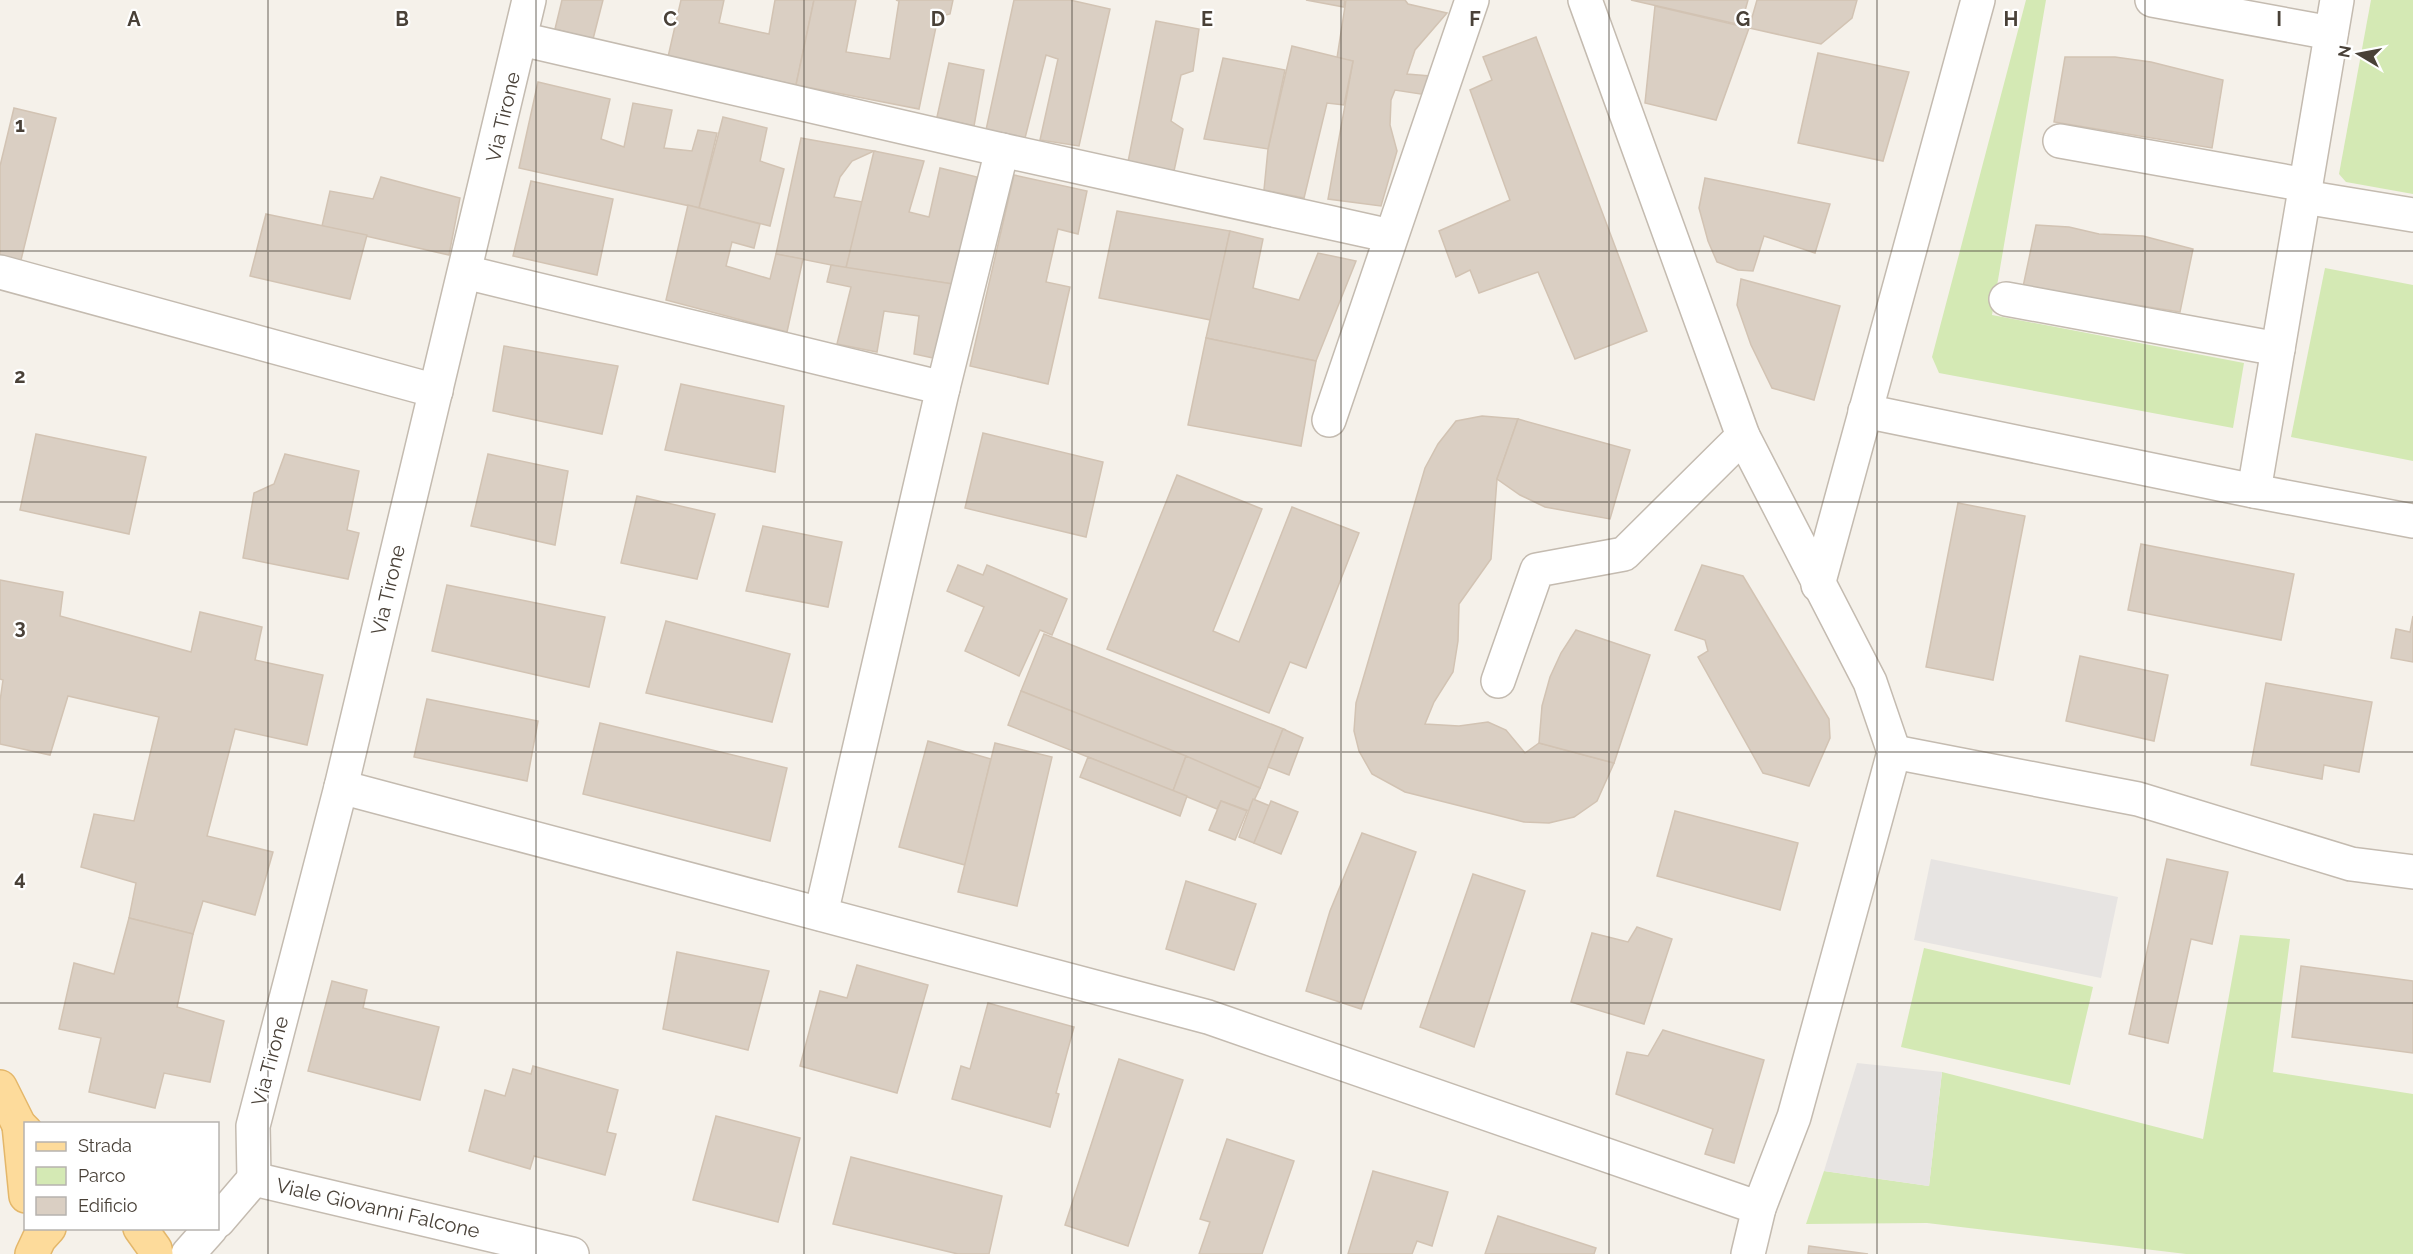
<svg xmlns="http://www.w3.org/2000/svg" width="2413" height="1254" font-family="Raleway,sans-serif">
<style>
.green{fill:#d4e9b4}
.parking{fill:#e7e4e2}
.building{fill:#dacfc3;stroke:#d2c3b3;stroke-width:1.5}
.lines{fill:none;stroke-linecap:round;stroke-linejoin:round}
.minor-casing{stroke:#c4bbb0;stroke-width:36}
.major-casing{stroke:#e4b76a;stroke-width:36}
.minor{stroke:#fff;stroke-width:33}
.major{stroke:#fddb9b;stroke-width:33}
.grid{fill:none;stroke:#494138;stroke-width:1.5;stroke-opacity:0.55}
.labels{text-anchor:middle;stroke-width:4.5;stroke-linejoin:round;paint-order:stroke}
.street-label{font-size:20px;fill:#494138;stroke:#fff}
.grid-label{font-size:20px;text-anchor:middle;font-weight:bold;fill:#494138;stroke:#fff;stroke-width:4.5;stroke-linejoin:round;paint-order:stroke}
</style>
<rect width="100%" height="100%" fill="#f5f1ea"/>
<g class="green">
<path d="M2026,0H2046L1992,315L2244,363L2233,428L1939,373L1932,357Z"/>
<path d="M2371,0H2413V194L2346,182L2339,174Z"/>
<path d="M2325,268L2413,285V461L2291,437Z"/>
<path d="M2240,935L2290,939L2273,1072L2413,1094V1254H2186L1927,1223L1806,1224L1824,1171L1929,1186L1942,1072L2203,1139Z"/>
<path d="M1924,948L2093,987L2070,1085L1901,1047Z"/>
</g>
<g class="parking">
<path d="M1931,859L2118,897L2101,978L1914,940Z"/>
<path d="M1857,1063L1942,1072L1929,1186L1824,1171Z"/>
</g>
<g class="building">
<path d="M562,0H603L593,39L555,29Z"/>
<path d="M681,0H724L719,23L769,34L775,0H814L796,85L668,57Z"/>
<path d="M814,0H856L846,52L890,59L899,1L896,0H953L950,14L938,17L919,109L796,85Z"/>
<path d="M1014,0H1070L1110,9L1079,146L1040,140L1058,59L1046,55L1025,138L986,130Z"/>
<path d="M1306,0H1345L1344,7Z"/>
<path d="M1346,0H1405L1408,4L1447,13L1415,50L1407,74L1430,76L1427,95L1395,90L1391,100L1390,125L1397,151L1381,206L1328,199L1353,61L1337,58Z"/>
<path d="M1631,0H1748L1741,25Z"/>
<path d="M1757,0H1857L1852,18L1821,44L1749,28Z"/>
<path d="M1655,6L1749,28L1716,120L1645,103Z"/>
<path d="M1156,21L1199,29L1193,71L1181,75L1171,121L1183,129L1174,171L1128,162Z"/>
<path d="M1536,37L1647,331L1575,359L1538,272L1479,293L1470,270L1456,277L1439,231L1510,200L1470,90L1492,80L1483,57Z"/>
<path d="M1292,46L1353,61L1344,105L1327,103L1304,198L1264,190L1268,149Z"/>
<path d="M1818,53L1909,72L1883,161L1798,143Z"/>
<path d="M2065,57H2115L2151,62L2223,80L2212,148L2054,122Z"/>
<path d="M1223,58L1285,70L1268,149L1204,139Z"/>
<path d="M949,63L984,70L974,126L937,117Z"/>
<path d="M538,82L610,99L601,139L624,147L633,103L672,110L664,148L692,151L698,130L717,133L699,208L519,168Z"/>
<path d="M14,108L56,118L19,268L0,264V166Z"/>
<path d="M723,117L767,128L760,161L784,169L770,226L699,208Z"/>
<path d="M801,138L874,151L852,161L840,177L834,197L863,202L846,268L776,254Z"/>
<path d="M874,151L924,161L909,212L929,217L940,168L977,177L953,284L846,268Z"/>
<path d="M1014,175L1087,191L1078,234L1058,229L1046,282L1070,287L1048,384L970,366Z"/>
<path d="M381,177L460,198L449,255L322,226L330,191L373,199Z"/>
<path d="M1705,178L1830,204L1815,253L1764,236L1753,271L1738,270L1717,262L1708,241L1699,208Z"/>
<path d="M531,181L613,199L597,275L513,256Z"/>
<path d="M688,205L760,224L754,248L732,242L726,266L770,279L776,254L803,259L787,332L666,300Z"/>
<path d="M1117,211L1230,231L1211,320L1099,298Z"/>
<path d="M266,214L367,235L350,299L250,276Z"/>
<path d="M2036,225L2069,227L2099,234L2143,236L2193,249L2180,312L2023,287Z"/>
<path d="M1230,231L1263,239L1253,288L1299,300L1318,253L1356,261L1316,361L1206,338Z"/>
<path d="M831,265L953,284L938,359L914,354L919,316L884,311L877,352L837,344L851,287L827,282Z"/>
<path d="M1741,279L1840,306L1814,400L1772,388L1751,345L1737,305Z"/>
<path d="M1206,338L1316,361L1301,446L1188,425Z"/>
<path d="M504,346L618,366L602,434L493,411Z"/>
<path d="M681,384L784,406L775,472L665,450Z"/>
<path d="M1482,416L1518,419L1497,479L1491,559L1459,604L1458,641L1453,672L1434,702L1425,724L1459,726L1488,722L1506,730L1525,753L1539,743L1614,763L1597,801L1574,817L1549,823L1524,822L1405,792L1372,774L1359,751L1354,731L1356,703L1425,468L1438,444L1456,421Z"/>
<path d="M1518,419L1630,450L1610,519L1545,507L1520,495L1497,479Z"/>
<path d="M983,433L1103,462L1086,537L965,508Z"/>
<path d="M36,434L146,457L129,534L20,510Z"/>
<path d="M285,454L359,471L347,530L359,533L348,579L243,558L254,493L274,484Z"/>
<path d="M488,454L568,471L555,545L471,526Z"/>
<path d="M1177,475L1262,509L1213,631L1239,642L1292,507L1359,533L1306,668L1290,662L1269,713L1107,649Z"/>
<path d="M637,496L715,514L697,579L621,563Z"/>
<path d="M1958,503L2025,516L1993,680L1926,667Z"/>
<path d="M763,526L842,542L828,607L746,591Z"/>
<path d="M2141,544L2294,574L2281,640L2128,610Z"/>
<path d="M958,565L983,575L987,565L1067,599L1052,635L1040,630L1019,676L965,651L984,607L947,591Z"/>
<path d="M1702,565L1743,576L1829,719L1830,738L1809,786L1763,773L1698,657L1708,651L1705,640L1675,630Z"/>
<path d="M0,580L63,592L60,616L191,652L200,612L262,627L255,660L323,675L307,745L235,729L207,836L273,852L255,915L203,901L193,934L129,918L136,883L81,867L94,814L134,821L159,717L68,696L50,755L0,744V701L3,680L0,679Z"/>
<path d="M447,585L605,617L589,687L432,651Z"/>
<path d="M2413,616V662L2391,658L2396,629L2410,632Z"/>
<path d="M666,621L790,654L772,722L646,693Z"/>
<path d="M1576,630L1650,655L1614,763L1539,743L1542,706L1550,677L1561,653Z"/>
<path d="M1044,634L1286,730L1283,729L1260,788L1021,691Z"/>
<path d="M2080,656L2168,675L2154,741L2066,721Z"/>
<path d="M2266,683L2372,702L2359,772L2324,765L2322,779L2251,765Z"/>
<path d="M1021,691L1186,756L1173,791L1008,725Z"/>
<path d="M427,699L538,721L527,781L414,757Z"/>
<path d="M600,723L787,768L770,841L583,794Z"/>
<path d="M1283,729L1303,738L1289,775L1268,767Z"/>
<path d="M928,741L991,759L965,865L899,847Z"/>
<path d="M995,743L1052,757L1017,906L958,892Z"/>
<path d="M1186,756L1260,788L1249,811L1221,801L1217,809L1173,791Z"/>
<path d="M1088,757L1187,796L1180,816L1080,777Z"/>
<path d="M1253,799L1270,806L1254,843L1239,837Z"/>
<path d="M1221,801L1247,811L1235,840L1209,830Z"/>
<path d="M1271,801L1298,812L1281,854L1254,843Z"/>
<path d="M1675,811L1798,843L1780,910L1657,876Z"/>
<path d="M1362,833L1416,852L1361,1009L1306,991L1330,911Z"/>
<path d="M2167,859L2228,872L2212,944L2191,939L2168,1043L2129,1034Z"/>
<path d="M1473,874L1525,891L1474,1047L1420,1027Z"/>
<path d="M1186,881L1256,904L1234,970L1166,949Z"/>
<path d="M129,918L193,934L177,1007L224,1021L210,1082L164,1073L155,1108L89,1092L101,1038L59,1029L74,963L114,974Z"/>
<path d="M1637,927L1672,939L1644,1024L1571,1002L1592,933L1628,942Z"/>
<path d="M677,952L769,971L748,1050L663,1029Z"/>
<path d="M857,965L928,985L897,1093L800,1066L820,991L847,998Z"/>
<path d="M2301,966L2413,981V1053L2292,1037Z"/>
<path d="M332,981L367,990L363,1008L439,1027L420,1100L308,1071Z"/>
<path d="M988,1003L1074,1027L1056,1093L1059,1094L1050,1127L952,1099L961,1066L970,1069Z"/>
<path d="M1663,1030L1764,1060L1734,1163L1705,1154L1713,1129L1616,1094L1627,1052L1648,1056Z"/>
<path d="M1119,1059L1183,1080L1128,1246L1065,1225Z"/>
<path d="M533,1066L618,1090L607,1132L616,1134L605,1175L534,1156L530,1169L469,1151L485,1090L505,1096L513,1069L531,1074Z"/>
<path d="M716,1116L800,1138L778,1222L693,1200Z"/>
<path d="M1227,1139L1294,1161L1262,1254H1199L1210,1222L1200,1219Z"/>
<path d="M851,1157L1002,1196L989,1254H958L833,1224Z"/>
<path d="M1373,1171L1448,1192L1432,1246L1417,1241L1412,1254H1348Z"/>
<path d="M1498,1216L1596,1248L1594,1254H1485Z"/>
<path d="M1809,1246L1868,1254H1808Z"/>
</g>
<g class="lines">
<defs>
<g id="minor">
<path d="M1585,0L1743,436L1870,682L1894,752L1794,1117L1759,1208L1748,1254"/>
<path d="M2152,0L2331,33"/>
<path d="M521,39L1002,150L1391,236"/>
<path d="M2060,141L2306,185"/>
<path d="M2304,197L2413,215"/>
<path d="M0,272L436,391"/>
<path d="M465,272L943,388"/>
<path d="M2006,299L2278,349"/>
<path d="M1865,411L2254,491L2413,521"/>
<path d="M1329,420L1472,0"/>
<path d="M2254,491L2337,0"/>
<path d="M1818,585L1978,0"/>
<path d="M1498,681L1537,570L1624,554L1743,436"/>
<path d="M1894,752L2138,799L2351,864L2413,872"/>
<path d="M341,787L1208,1017L1759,1208"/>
<path d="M821,914L943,388L1002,150"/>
<path d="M254,1179L253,1126L341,787L529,0"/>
<path d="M254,1179L572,1254"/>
<path d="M218,1221L254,1179"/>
<path d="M188,1254L211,1228"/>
</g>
<g id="major">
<path d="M0,1087L19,1125L26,1132"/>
<path d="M19,1125L26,1196"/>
<path d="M140,1228L155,1249L156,1254"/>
<path d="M32,1254L39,1239L49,1228"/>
</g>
</defs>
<use href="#minor" class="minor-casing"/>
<use href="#major" class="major-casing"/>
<use href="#minor" class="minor"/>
<use href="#major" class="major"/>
</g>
<path class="grid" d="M268,0V1254M536,0V1254M804,0V1254M1072,0V1254M1341,0V1254M1609,0V1254M1877,0V1254M2145,0V1254M0,251H2413M0,502H2413M0,752H2413M0,1003H2413"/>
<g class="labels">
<g class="street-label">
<text transform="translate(503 117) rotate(-77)" y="7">Via Tirone</text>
<text transform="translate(388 590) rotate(-77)" y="7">Via Tirone</text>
<text transform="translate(270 1061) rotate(-75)" y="7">Via Tirone</text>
<text transform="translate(378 1208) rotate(13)" y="7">Viale Giovanni Falcone</text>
</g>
</g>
<g class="grid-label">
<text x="134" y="26">A</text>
<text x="402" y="26">B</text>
<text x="670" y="26">C</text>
<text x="938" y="26">D</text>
<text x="1207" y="26">E</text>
<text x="1475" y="26">F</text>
<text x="1743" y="26">G</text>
<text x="2011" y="26">H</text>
<text x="2279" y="26">I</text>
<text x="20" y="132">1</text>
<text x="20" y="383">2</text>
<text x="20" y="634">3</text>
<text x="20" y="885">4</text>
</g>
<rect x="24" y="1122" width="195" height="108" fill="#ffffff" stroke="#b6b3af" stroke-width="1.5"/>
<rect x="36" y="1142" width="30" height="9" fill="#fddb9b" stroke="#b6b3af" stroke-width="1.5"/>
<text x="78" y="1152" font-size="18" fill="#494138">Strada</text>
<rect x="36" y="1167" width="30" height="18" fill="#d4e9b4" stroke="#b6b3af" stroke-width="1.5"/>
<text x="78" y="1182" font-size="18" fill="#494138">Parco</text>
<rect x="36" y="1197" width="30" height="18" fill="#dacfc3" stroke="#b6b3af" stroke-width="1.5"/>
<text x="78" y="1212" font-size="18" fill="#494138">Edificio</text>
<g transform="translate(2359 54) rotate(280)" stroke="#ffffff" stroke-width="4.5" paint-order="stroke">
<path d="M0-4.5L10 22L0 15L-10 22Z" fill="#494138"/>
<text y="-9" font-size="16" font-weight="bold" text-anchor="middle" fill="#494138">N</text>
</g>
</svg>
